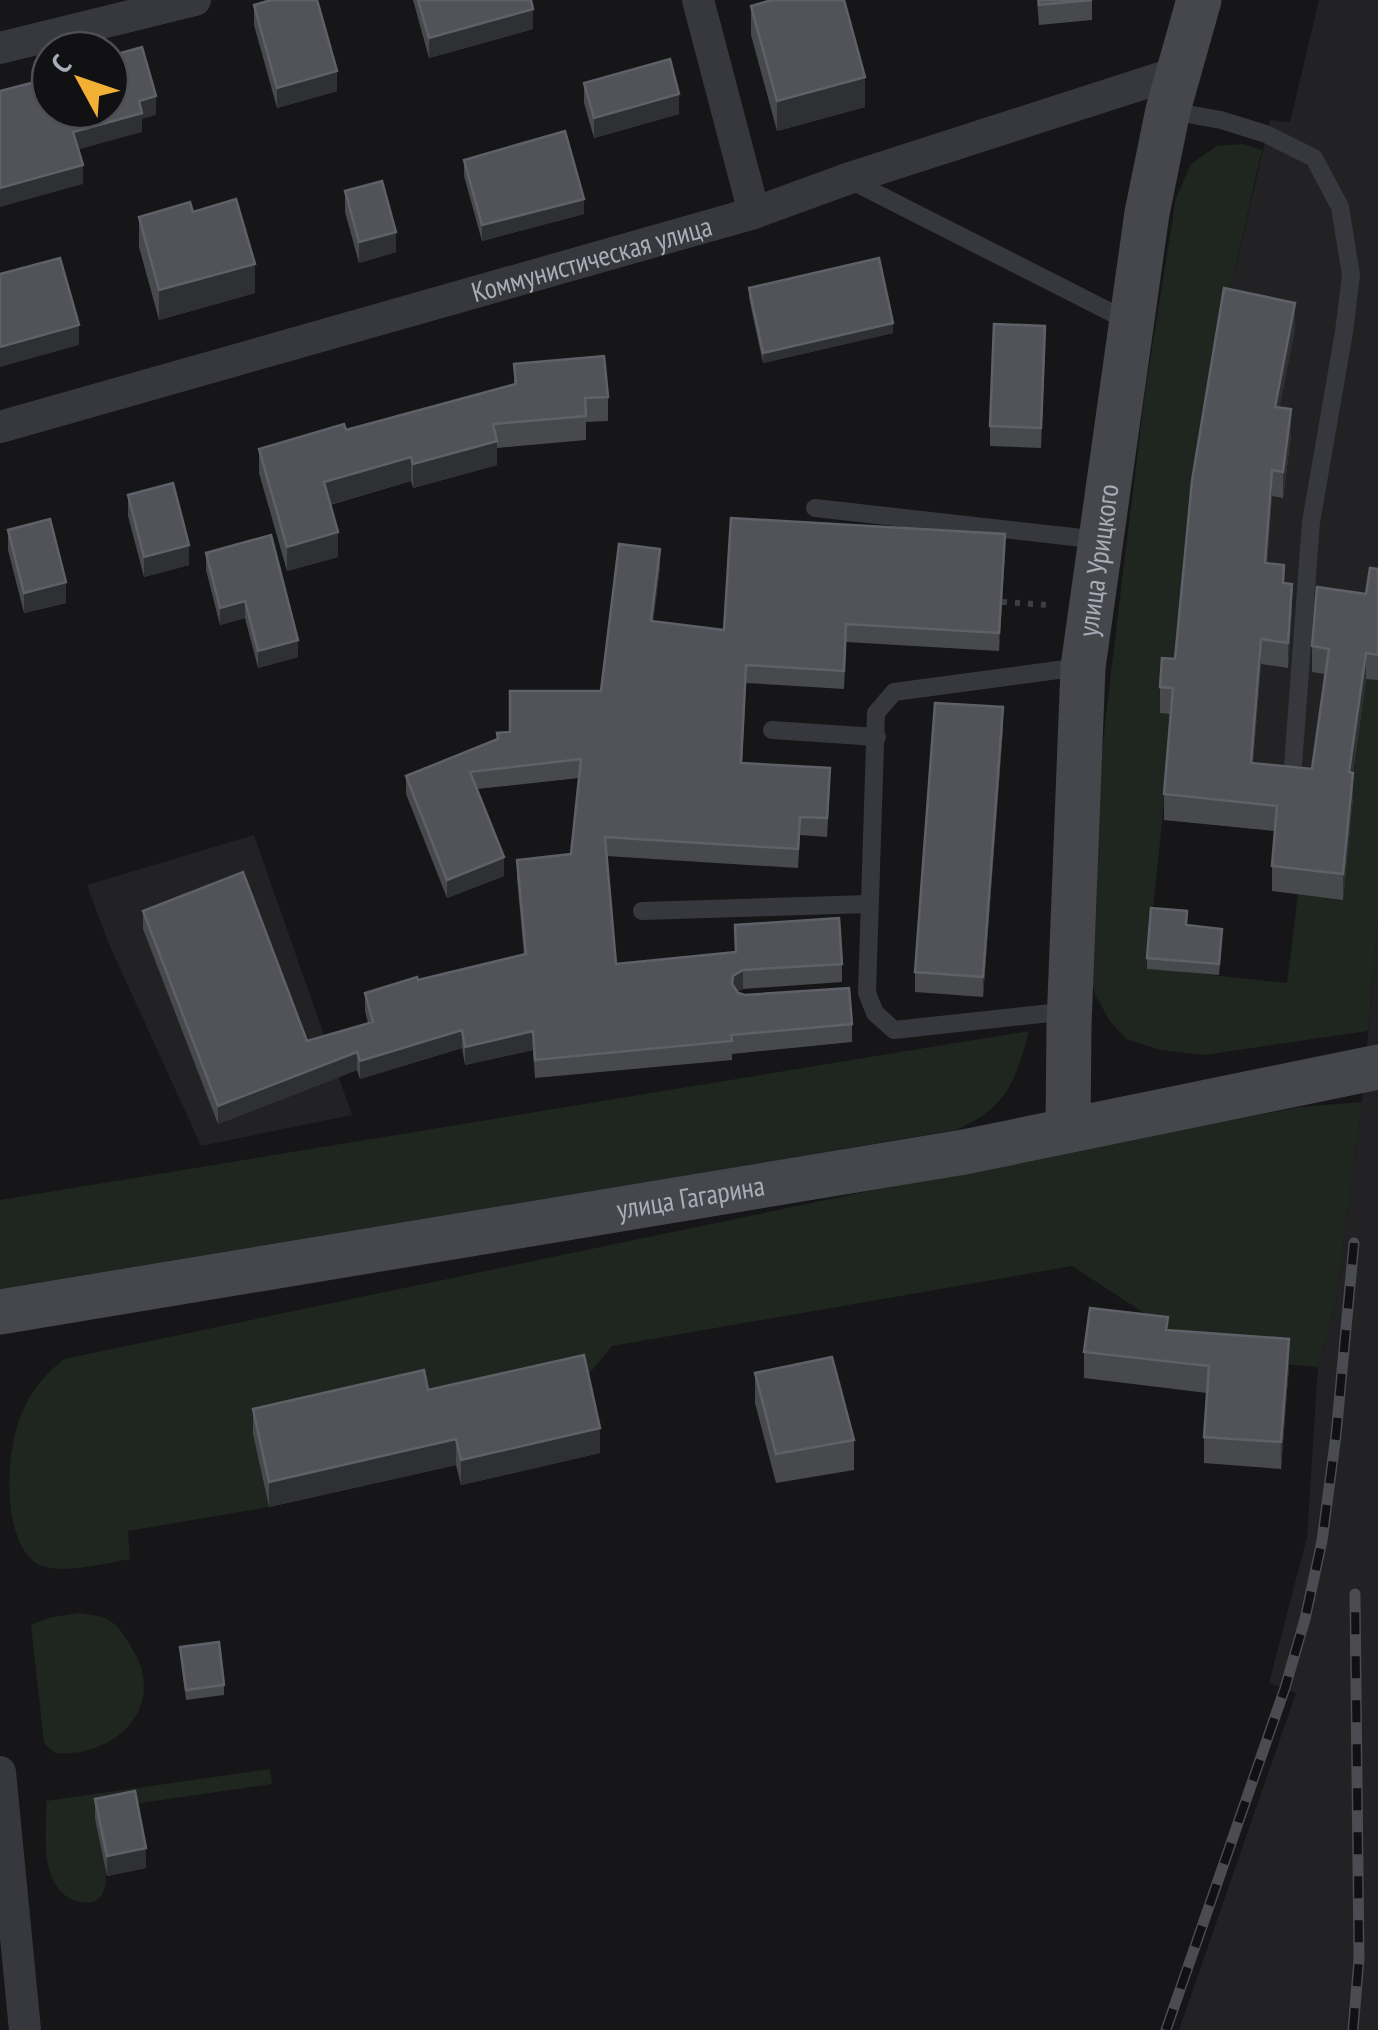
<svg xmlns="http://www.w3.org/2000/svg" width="1378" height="2030" font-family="'PT Sans Narrow',sans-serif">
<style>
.built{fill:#222225}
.green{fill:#1e261f}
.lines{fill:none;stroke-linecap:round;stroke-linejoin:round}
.path{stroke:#3d3f44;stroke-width:6;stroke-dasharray:5 8;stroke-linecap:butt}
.lane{stroke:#37383d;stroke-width:18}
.street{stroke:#37383d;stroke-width:32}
.secondary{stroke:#45474d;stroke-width:45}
.rail-casing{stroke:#4a4c52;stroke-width:11}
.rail{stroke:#111113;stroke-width:8;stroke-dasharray:22;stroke-linecap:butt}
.wall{fill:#47494d}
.shaded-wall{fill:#2f3033}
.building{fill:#525359;stroke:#5f6168;stroke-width:2.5}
.labels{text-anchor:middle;stroke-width:9;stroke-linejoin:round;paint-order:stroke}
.street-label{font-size:28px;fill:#a8adb8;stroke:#111113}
</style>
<rect width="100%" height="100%" fill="#161618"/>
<g class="built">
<path d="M1319,0H1378V680L1356,747L1343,900L1272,891L1277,831L1164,820L1173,715L1160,713L1229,296L1270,120L1290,122Z"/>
<path d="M254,835L352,1115L201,1146L108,942L87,885Z"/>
<path d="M1378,920V2030H1179L1296,1693L1269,1683L1307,1537L1318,1367L1336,1303L1362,1102Z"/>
</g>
<g class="green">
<path d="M1243,144L1262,150L1229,296L1173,714L1147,968L1287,983L1298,894L1343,899L1356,747L1366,679L1378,680V920L1368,1031L1204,1055L1161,1050L1126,1039L1109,1020L1094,992L1089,963L1092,842L1111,672L1145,392L1176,198L1191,164L1217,146Z"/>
<path d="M1029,1031C1015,1083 1007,1107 956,1130L0,1292V1200Z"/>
<path d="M1362,1102L1336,1303L1318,1367L1213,1358L1072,1266L612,1346L584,1380L254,1434L269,1507L128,1531L130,1559C104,1563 65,1575 39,1565C0,1543 4,1447 25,1406C34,1387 48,1372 64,1359L965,1171L1300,1107Z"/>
<path d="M79,1613C88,1615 102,1615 109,1620C120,1627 127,1640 133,1650C168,1709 113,1758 55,1753L44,1743L31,1625L48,1618Z"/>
<path d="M270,1769L272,1784L134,1804L96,1819C100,1841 123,1909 81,1902C71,1901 61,1894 56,1885C41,1863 47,1826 46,1801Z"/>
</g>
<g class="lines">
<path class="path" d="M1002,602L1051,605"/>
<g class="lane">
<path d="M1170,111L1221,120L1266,134L1314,158L1340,207L1351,275L1344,332L1311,522L1292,779"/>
<path d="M848,179L1128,321"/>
<path d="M815,508L1100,540"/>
<path d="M772,730L877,737"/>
<path d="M642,911L869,904"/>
<path d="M1069,1011L894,1030L875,1013L867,993L876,713L894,692L1080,667"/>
</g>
<g class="street">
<path d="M698,0L754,213"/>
<path d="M0,48L195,0"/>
<path id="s1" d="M0,427L754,213L847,179L1179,72"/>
<path d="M0,1772L25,2030"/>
</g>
<g class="secondary">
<path id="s2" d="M1068,1129L1069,1025L1083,667L1147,213L1168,110L1199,0"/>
<path id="s3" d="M0,1312L964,1152L1378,1067"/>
</g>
<defs>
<g id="rail">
<path d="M1166,2030L1285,1688L1305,1619L1322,1541L1336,1435L1354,1243"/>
<path d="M1353,2030L1359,1959L1355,1594"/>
</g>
</defs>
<use href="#rail" class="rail-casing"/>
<use href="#rail" class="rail"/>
</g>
<g class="wall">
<path d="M413,0H531L533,29L429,58Z"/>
<path d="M1037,0H1092V20L1039,25Z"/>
<path d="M254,5L337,91L277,108L254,25Z"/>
<path d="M751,6L865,107L777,131L751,35Z"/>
<path d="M584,83L679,114L594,138L584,103Z"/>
<path d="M464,160L584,214L482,241L464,176Z"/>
<path d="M345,191L396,252L359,263L345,212Z"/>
<path d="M193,212L255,293L159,320L139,247V217Z"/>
<path d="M749,288L893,333L763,363L749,298Z"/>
<path d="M1295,329L1279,407L1291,435L1283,498L1272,496L1267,564L1284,583L1292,609L1288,668L1261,664L1253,763L1312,769L1325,674L1312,672V646L1366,594L1378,569V680L1366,679L1353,772V798L1343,900L1272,891V866L1275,831L1164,820V794L1170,714L1160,713V687L1175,659Z"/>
<path d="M1045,346L1041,448L990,446V426Z"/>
<path d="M514,364L608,397V421L586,422V440L497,448V465L413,488L411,481L330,505L338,557L287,571L259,473V449L346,430L514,384Z"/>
<path d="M128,495L189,565L144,577L128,516Z"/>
<path d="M8,530L66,603L24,613L8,550Z"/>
<path d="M1005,552L999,651L846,642L844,689L746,683L742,763L830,786L827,837L800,835L798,868L606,856L616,964L735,952V925L842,964V982L743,989L737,992L852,1024V1042L732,1054V1060L535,1078L533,1050L465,1065L462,1048L360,1079L357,1070L218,1124L143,929V911L307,1041L368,1023L365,1011V993L524,955L517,878V860L571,854L579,778L477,789L504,876L447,898L406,794V776L497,739L510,732L601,691L660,567L653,622L724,630Z"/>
<path d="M206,553L298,657L258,668L245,618L220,625L206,570Z"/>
<path d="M1003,728L983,997L915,992V972Z"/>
<path d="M1187,925L1222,939L1219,975L1147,969V958Z"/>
<path d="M1168,1330L1289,1366L1281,1469L1204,1463V1437L1207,1393L1084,1378V1352Z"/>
<path d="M755,1373L854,1440V1470L776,1483L755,1403Z"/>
<path d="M428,1390L600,1453L461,1485L456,1465L269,1507L253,1434V1409Z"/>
<path d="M180,1647L224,1685V1695L186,1700Z"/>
<path d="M95,1799L146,1868L107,1876L95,1819Z"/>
</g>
<g class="shaded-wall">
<path d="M533,9V29L429,58V38Z"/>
<path d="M337,71V91L277,108V88Z"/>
<path d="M865,77V107L777,131V101Z"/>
<path d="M679,94V114L594,138V118Z"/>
<path d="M156,96V115L142,119V132L73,151V132L139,101Z"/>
<path d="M83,165V184L0,207V188Z"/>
<path d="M584,199V214L482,241V225Z"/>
<path d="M396,232V252L359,263V242Z"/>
<path d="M255,264V293L159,320V290Z"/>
<path d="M1295,303V329L1275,432V407Z"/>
<path d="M893,323V333L763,363V353Z"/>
<path d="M79,325V345L0,367V347Z"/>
<path d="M1291,409V435L1283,498V472Z"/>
<path d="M497,441V465L413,488V464Z"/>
<path d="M411,457V481L324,506V482Z"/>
<path d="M1272,470V496L1265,589V563Z"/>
<path d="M338,532V557L287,571V547Z"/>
<path d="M1005,534V552L999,651V633Z"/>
<path d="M189,545V565L144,577V557Z"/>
<path d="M660,549V567L651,640V621Z"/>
<path d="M66,582V603L24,613V593Z"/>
<path d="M1292,584V609L1288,668V643Z"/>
<path d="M245,601V618L220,625V608Z"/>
<path d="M1261,639V664L1251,788V763Z"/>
<path d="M298,640V657L258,668V651Z"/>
<path d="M1366,653V679L1349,798V772Z"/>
<path d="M1003,707V728L983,997V977Z"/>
<path d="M1353,773V798L1343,900V874Z"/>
<path d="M504,857V876L447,898V880Z"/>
<path d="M743,970V989L733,995L732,984L733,976Z"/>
<path d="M462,1030V1048L360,1079V1061Z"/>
<path d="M533,1031V1050L465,1065V1047Z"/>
<path d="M357,1052V1070L218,1124V1106Z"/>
<path d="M1289,1339V1366L1281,1469V1442Z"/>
<path d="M600,1428V1453L461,1485V1460Z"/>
<path d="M456,1439V1465L269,1507V1482Z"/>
<path d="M146,1848V1868L107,1876V1856Z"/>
</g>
<g class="building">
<path d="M271,0H317L337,71L277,88L254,5Z"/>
<path d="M418,0H531L533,9L429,38Z"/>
<path d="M772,0H844L865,77L777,101L751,6Z"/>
<path d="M1039,0H1092L1039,5Z"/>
<path d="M142,47L156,96L139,101L142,113L73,132L83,165L0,188V91L50,78V110H110V56Z"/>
<path d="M670,59L679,94L594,118L584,83Z"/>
<path d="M565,131L584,199L482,225L464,160Z"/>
<path d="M382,181L396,232L359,242L345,191Z"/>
<path d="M236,199L255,264L159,290L139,217L190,202L193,212Z"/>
<path d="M60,258L79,325L0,347V274Z"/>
<path d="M879,258L893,323L763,353L749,288Z"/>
<path d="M1224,288L1295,303L1275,407L1291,409L1283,472L1272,470L1265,563L1284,565L1283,583L1292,584L1288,643L1261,639L1251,763L1312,769L1329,649L1312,646L1317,587L1366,594L1370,568L1378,569V655L1366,653L1349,772L1353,773L1343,874L1272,866L1277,806L1164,794L1173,688L1160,687L1162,658L1175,659L1192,481Z"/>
<path d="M994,324L1045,326L1041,428L990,426Z"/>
<path d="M604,356L608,397L585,398L586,416L493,424L497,441L413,464L411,457L324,482L338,532L287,547L259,449L344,424L346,430L516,384L514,364Z"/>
<path d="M173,483L189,545L144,557L128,495Z"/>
<path d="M731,518L1005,534L999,633L846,624L844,671L746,665L741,763L830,768L827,818L800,817L798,849L605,837L616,964L736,952L735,925L839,918L842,964L743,970L733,976L732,984L738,993L745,995L849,988L852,1024L731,1035L732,1041L535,1060L533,1031L465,1047L462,1030L360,1061L357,1052L218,1106L143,911L243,872L307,1041L373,1022L365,993L417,977L418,980L526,954L517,860L571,854L581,759L470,772L504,857L447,880L406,776L498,739L497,733L510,732V691H601L619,544L660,549L651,621L724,630Z"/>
<path d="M50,519L66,582L24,593L8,530Z"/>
<path d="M271,535L298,640L258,651L245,601L220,608L206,553Z"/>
<path d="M935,703L1003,707L983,977L915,972Z"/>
<path d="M1151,908L1187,911L1186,925L1222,929L1219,964L1147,958Z"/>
<path d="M1090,1308L1168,1317L1166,1330L1289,1339L1281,1442L1204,1437L1209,1366L1084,1352Z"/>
<path d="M584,1355L600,1428L461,1460L456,1439L269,1482L253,1409L424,1370L428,1390Z"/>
<path d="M832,1357L854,1440L776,1454L755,1373Z"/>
<path d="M219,1642L224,1685L186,1690L180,1647Z"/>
<path d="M135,1791L146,1848L107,1856L95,1799Z"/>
</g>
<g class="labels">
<g class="street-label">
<text dy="10" stroke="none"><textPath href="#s1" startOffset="615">Коммунистическая улица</textPath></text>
<text dy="10" stroke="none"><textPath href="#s2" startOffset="570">улица Урицкого</textPath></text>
<text dy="10" stroke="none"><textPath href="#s3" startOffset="700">улица Гагарина</textPath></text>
</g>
</g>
<g transform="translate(80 80) rotate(310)"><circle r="48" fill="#111113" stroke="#4d4f55" stroke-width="2.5"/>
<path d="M0-8L18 38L0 25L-18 38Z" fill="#f2b134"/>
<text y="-15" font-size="28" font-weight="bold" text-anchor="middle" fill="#a8adb8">С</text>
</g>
</svg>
